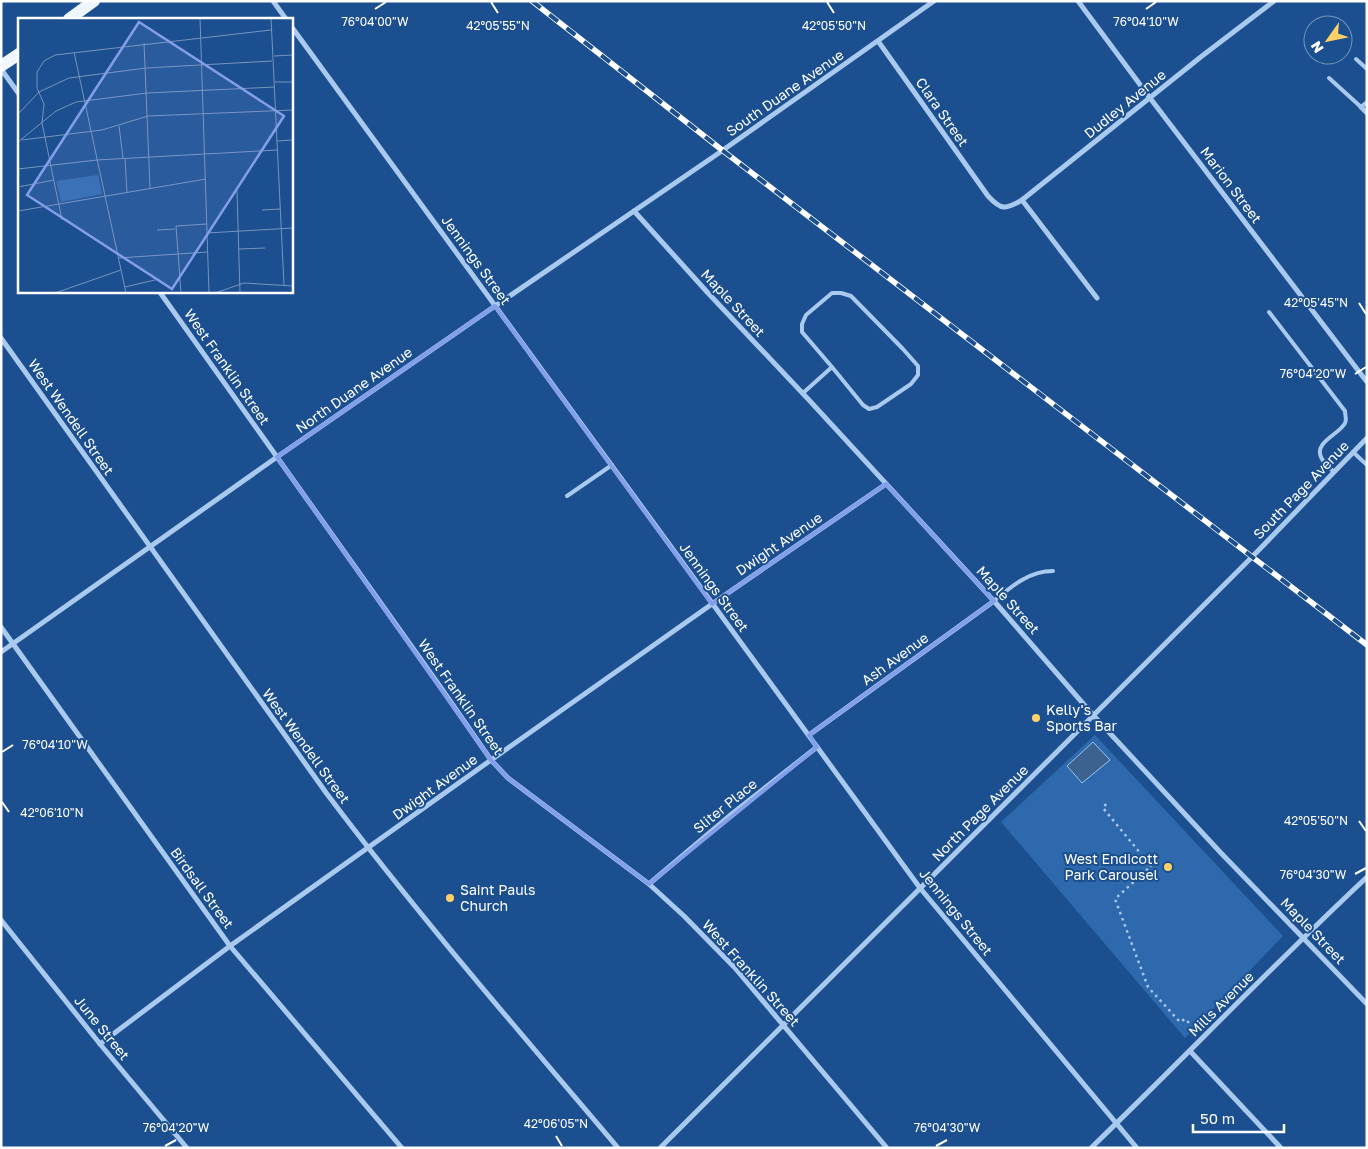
<svg xmlns="http://www.w3.org/2000/svg" width="1368" height="1149" font-family="'Golos Text',sans-serif">
<style>
.green{fill:#2e69ad}
.water{fill:#3c6290;stroke:#9cc4f0}
.lines{fill:none;stroke-linecap:round;stroke-linejoin:round}
.path{stroke:#a9c9ee;stroke-width:2.5;stroke-dasharray:2.5 4;stroke-linecap:butt}
.service{stroke:#a9c9ee;stroke-width:4}
.minor{stroke:#a9c9ee;stroke-width:5}
.primary{stroke:#f0f6ff;stroke-width:12}
.rail-casing{stroke:#fff;stroke-width:5.5}
.rail{stroke:#1b4f8f;stroke-width:4;stroke-dasharray:11;stroke-linecap:butt}
.marked{fill:none;stroke:#839eea;stroke-width:4;stroke-linejoin:round}
.ticks{fill:none;stroke:#fff;stroke-width:2}
.poi-dot{fill:#ffd166;stroke:#1b4f8f;stroke-width:2}
.labels{text-anchor:middle;stroke-width:4;stroke-linejoin:round;paint-order:stroke}
.street-label{font-size:14px;fill:#fff;stroke:#1b4f8f}
.poi-label{font-size:14px;fill:#fff;stroke:#1b4f8f;text-anchor:start}
.inset-road{fill:none;stroke:#7695bc;stroke-width:1}
.view{fill:#839eea;fill-opacity:0.15;stroke:#839eea;stroke-width:2.5}
.inset-edge{fill:none;stroke:#fff;stroke-width:2.5}
.ticks-label{font-size:12px;text-anchor:middle;fill:#fff;stroke:#1b4f8f;stroke-width:4;stroke-linejoin:round;paint-order:stroke}
</style>
<rect width="100%" height="100%" fill="#1b4f8f"/>
<path class="green" d="M1095,735L1283,936L1185,1038L1001,822Z"/>
<path class="water" d="M1093,742L1110,760L1082,783L1067,766Z"/>
<g class="lines">
<path class="path" d="M1106,804L1103,808L1151,866L1115,899L1148,987L1180,1022L1185,1019L1191,1025"/>
<g class="service">
<path d="M1356,59L1367,69"/>
<path d="M1329,78L1361,107L1367,102"/>
<path d="M1269,312L1345,411C1345,415 1347,420 1345,423C1340,434 1314,442 1321,457C1323,463 1330,468 1334,472"/>
<path d="M803,393L832,367L802,332V324L806,315L832,293H841L851,296L903,349L918,366V375L911,384L877,407L869,409L863,405L832,367"/>
<path d="M1353,452L1367,465"/>
<path d="M567,496L612,465"/>
<path d="M994,601C1012,586 1029,571 1053,571"/>
</g>
<g class="minor">
<path d="M273,1L286,19"/>
<path d="M1078,1L1150,98L1367,382"/>
<path d="M291,26L920,888L1137,1148"/>
<path d="M878,41L988,196C1001,210 1005,210 1022,200L1202,56L1274,1"/>
<path d="M1,69L19,94"/>
<path d="M1361,107L1367,113"/>
<path d="M1022,200L1097,298"/>
<path d="M634,211L708,293L809,400L994,601L1093,715L1221,853L1367,1004"/>
<path d="M159,291L439,685L491,760L508,778L649,884L684,916L735,968L887,1148"/>
<path d="M1,338L327,794C419,916 519,1031 618,1148"/>
<path d="M1,627L230,946L402,1148"/>
<path d="M1,652L277,457L495,306L716,155L934,1"/>
<path d="M809,735L994,601"/>
<path d="M649,884L733,813L817,747"/>
<path d="M1,920L100,1044L187,1148"/>
<path d="M100,1044L230,946L491,760L712,604L886,484"/>
<path d="M1190,1051L1281,1148"/>
<path d="M660,1148L1252,557L1367,438"/>
<path d="M1091,1148C1184,1058 1273,965 1367,877"/>
</g>
<g class="primary">
<path d="M69,19L94,1"/>
<path d="M1,66L19,54"/>
</g>
<defs>
<path id="rail" d="M532,1L722,150L1367,645"/>
</defs>
<use href="#rail" class="rail-casing"/>
<use href="#rail" class="rail"/>
</g>
<path class="marked" d="M495,306L712,604L886,484L994,601L809,735L817,747L649,884L508,778L491,760L277,457Z"/>
<path class="ticks" d="M491,2L498,13M827,2L834,13M375,9L386,2M1146,9L1156,2M1359,303L1366,314M1355,374L1366,367M2,752L13,745M2,802L9,812M1359,821L1366,831M1355,874L1366,868M556,1136L562,1146M165,1146L176,1140M936,1146L947,1140"/>
<g class="poi-dot">
<circle cx="1036" cy="718" r="5"/>
<circle cx="1168" cy="867" r="5"/>
<circle cx="450" cy="898" r="5"/>
</g>
<g class="labels">
<g class="street-label">
<text transform="translate(785 93) rotate(-35)" y="5">South Duane Avenue</text>
<text transform="translate(1125 104) rotate(-39)" y="5">Dudley Avenue</text>
<text transform="translate(942 112) rotate(55)" y="5">Clara Street</text>
<text transform="translate(1231 185) rotate(53)" y="5">Marion Street</text>
<text transform="translate(476 260) rotate(54)" y="5">Jennings Street</text>
<text transform="translate(733 303) rotate(47)" y="5">Maple Street</text>
<text transform="translate(227 367) rotate(55)" y="5">West Franklin Street</text>
<text transform="translate(354 390) rotate(-35)" y="5">North Duane Avenue</text>
<text transform="translate(71 417) rotate(55)" y="5">West Wendell Street</text>
<text transform="translate(1301 490) rotate(-46)" y="5">South Page Avenue</text>
<text transform="translate(779 544) rotate(-34)" y="5">Dwight Avenue</text>
<text transform="translate(714 587) rotate(54)" y="5">Jennings Street</text>
<text transform="translate(1008 600) rotate(48)" y="5">Maple Street</text>
<text transform="translate(895 659) rotate(-36)" y="5">Ash Avenue</text>
<text transform="translate(461 697) rotate(55)" y="5">West Franklin Street</text>
<text transform="translate(306 746) rotate(54)" y="5">West Wendell Street</text>
<text transform="translate(435 787) rotate(-36)" y="5">Dwight Avenue</text>
<text transform="translate(725 806) rotate(-39)" y="5">Sliter Place</text>
<text transform="translate(980 813) rotate(-45)" y="5">North Page Avenue</text>
<text transform="translate(202 888) rotate(54)" y="5">Birdsall Street</text>
<text transform="translate(956 912) rotate(51)" y="5">Jennings Street</text>
<text transform="translate(1313 931) rotate(46)" y="5">Maple Street</text>
<text transform="translate(751 973) rotate(48)" y="5">West Franklin Street</text>
<text transform="translate(1221 1004) rotate(-45)" y="5">Mills Avenue</text>
<text transform="translate(102 1028) rotate(51)" y="5">June Street</text>
</g>
<g class="poi-label">
<text x="1046" y="715">Kelly's<tspan x="1046" dy="16">Sports Bar</tspan></text>
<text x="1158" y="864" text-anchor="end">West Endicott<tspan x="1158" dy="16">Park Carousel</tspan></text>
<text x="460" y="895">Saint Pauls<tspan x="460" dy="16">Church</tspan></text>
</g>
</g>
<g transform="translate(18 18)">
<rect width="275" height="275" fill="#1b4f8f"/>
<path d="M80,157L84,176L43,184L38,163Z" fill="#2e69ad"/>
<path class="inset-road" d="M182,0L191,275M253,0L266,267M126,25L132,170M56,34L108,275M256,38L275,37M257,64H275M0,96L21,74L51,60L128,50L254,43M101,108L105,140M4,122L84,112L130,98L275,92M259,123L275,122M0,124L38,93L58,84L129,75L257,69M107,140L109,175M0,151L79,142L259,132M0,169L36,162M219,173L222,275M244,192L262,191M0,193L188,161M44,202L24,105L26,86L19,70V54L26,43L37,37L253,12M139,212L157,211M189,215L275,210M221,231L247,230M100,240L190,234M107,269L141,261M37,275L103,252M163,275L158,208L189,206M197,275L226,265L275,268"/>
<path class="view" d="M121,4L266,98L154,271L9,177Z"/>
<rect width="275" height="275" class="inset-edge"/>
</g>
<g class="ticks-label">
<text x="1146" y="26">76°04'10"W</text>
<text x="375" y="26">76°04'00"W</text>
<text x="498" y="30">42°05'55"N</text>
<text x="834" y="30">42°05'50"N</text>
<text x="1316" y="307">42°05'45"N</text>
<text x="1313" y="378">76°04'20"W</text>
<text x="55" y="749">76°04'10"W</text>
<text x="52" y="817">42°06'10"N</text>
<text x="1316" y="825">42°05'50"N</text>
<text x="1313" y="879">76°04'30"W</text>
<text x="556" y="1128">42°06'05"N</text>
<text x="176" y="1132">76°04'20"W</text>
<text x="947" y="1132">76°04'30"W</text>
</g>
<rect width="1368" height="1149" fill="none" stroke="#ffffff" stroke-width="5"/>
<g transform="translate(1328 40) rotate(237)"><circle r="24" fill="#1b4f8f" stroke="#7695bc"/>
<path d="M0-4L9 19L0 12L-9 19Z" fill="#ffd166"/>
<text y="-8" font-size="14" font-weight="bold" text-anchor="middle" fill="#ffffff">N</text>
</g>
<path d="M1193 1124v8h91v-8" fill="none" stroke="#ffffff" stroke-width="2.5"/>
<text x="1200" y="1124" font-size="15" fill="#ffffff" stroke="#1b4f8f" stroke-width="4" paint-order="stroke">50 m</text>
</svg>
